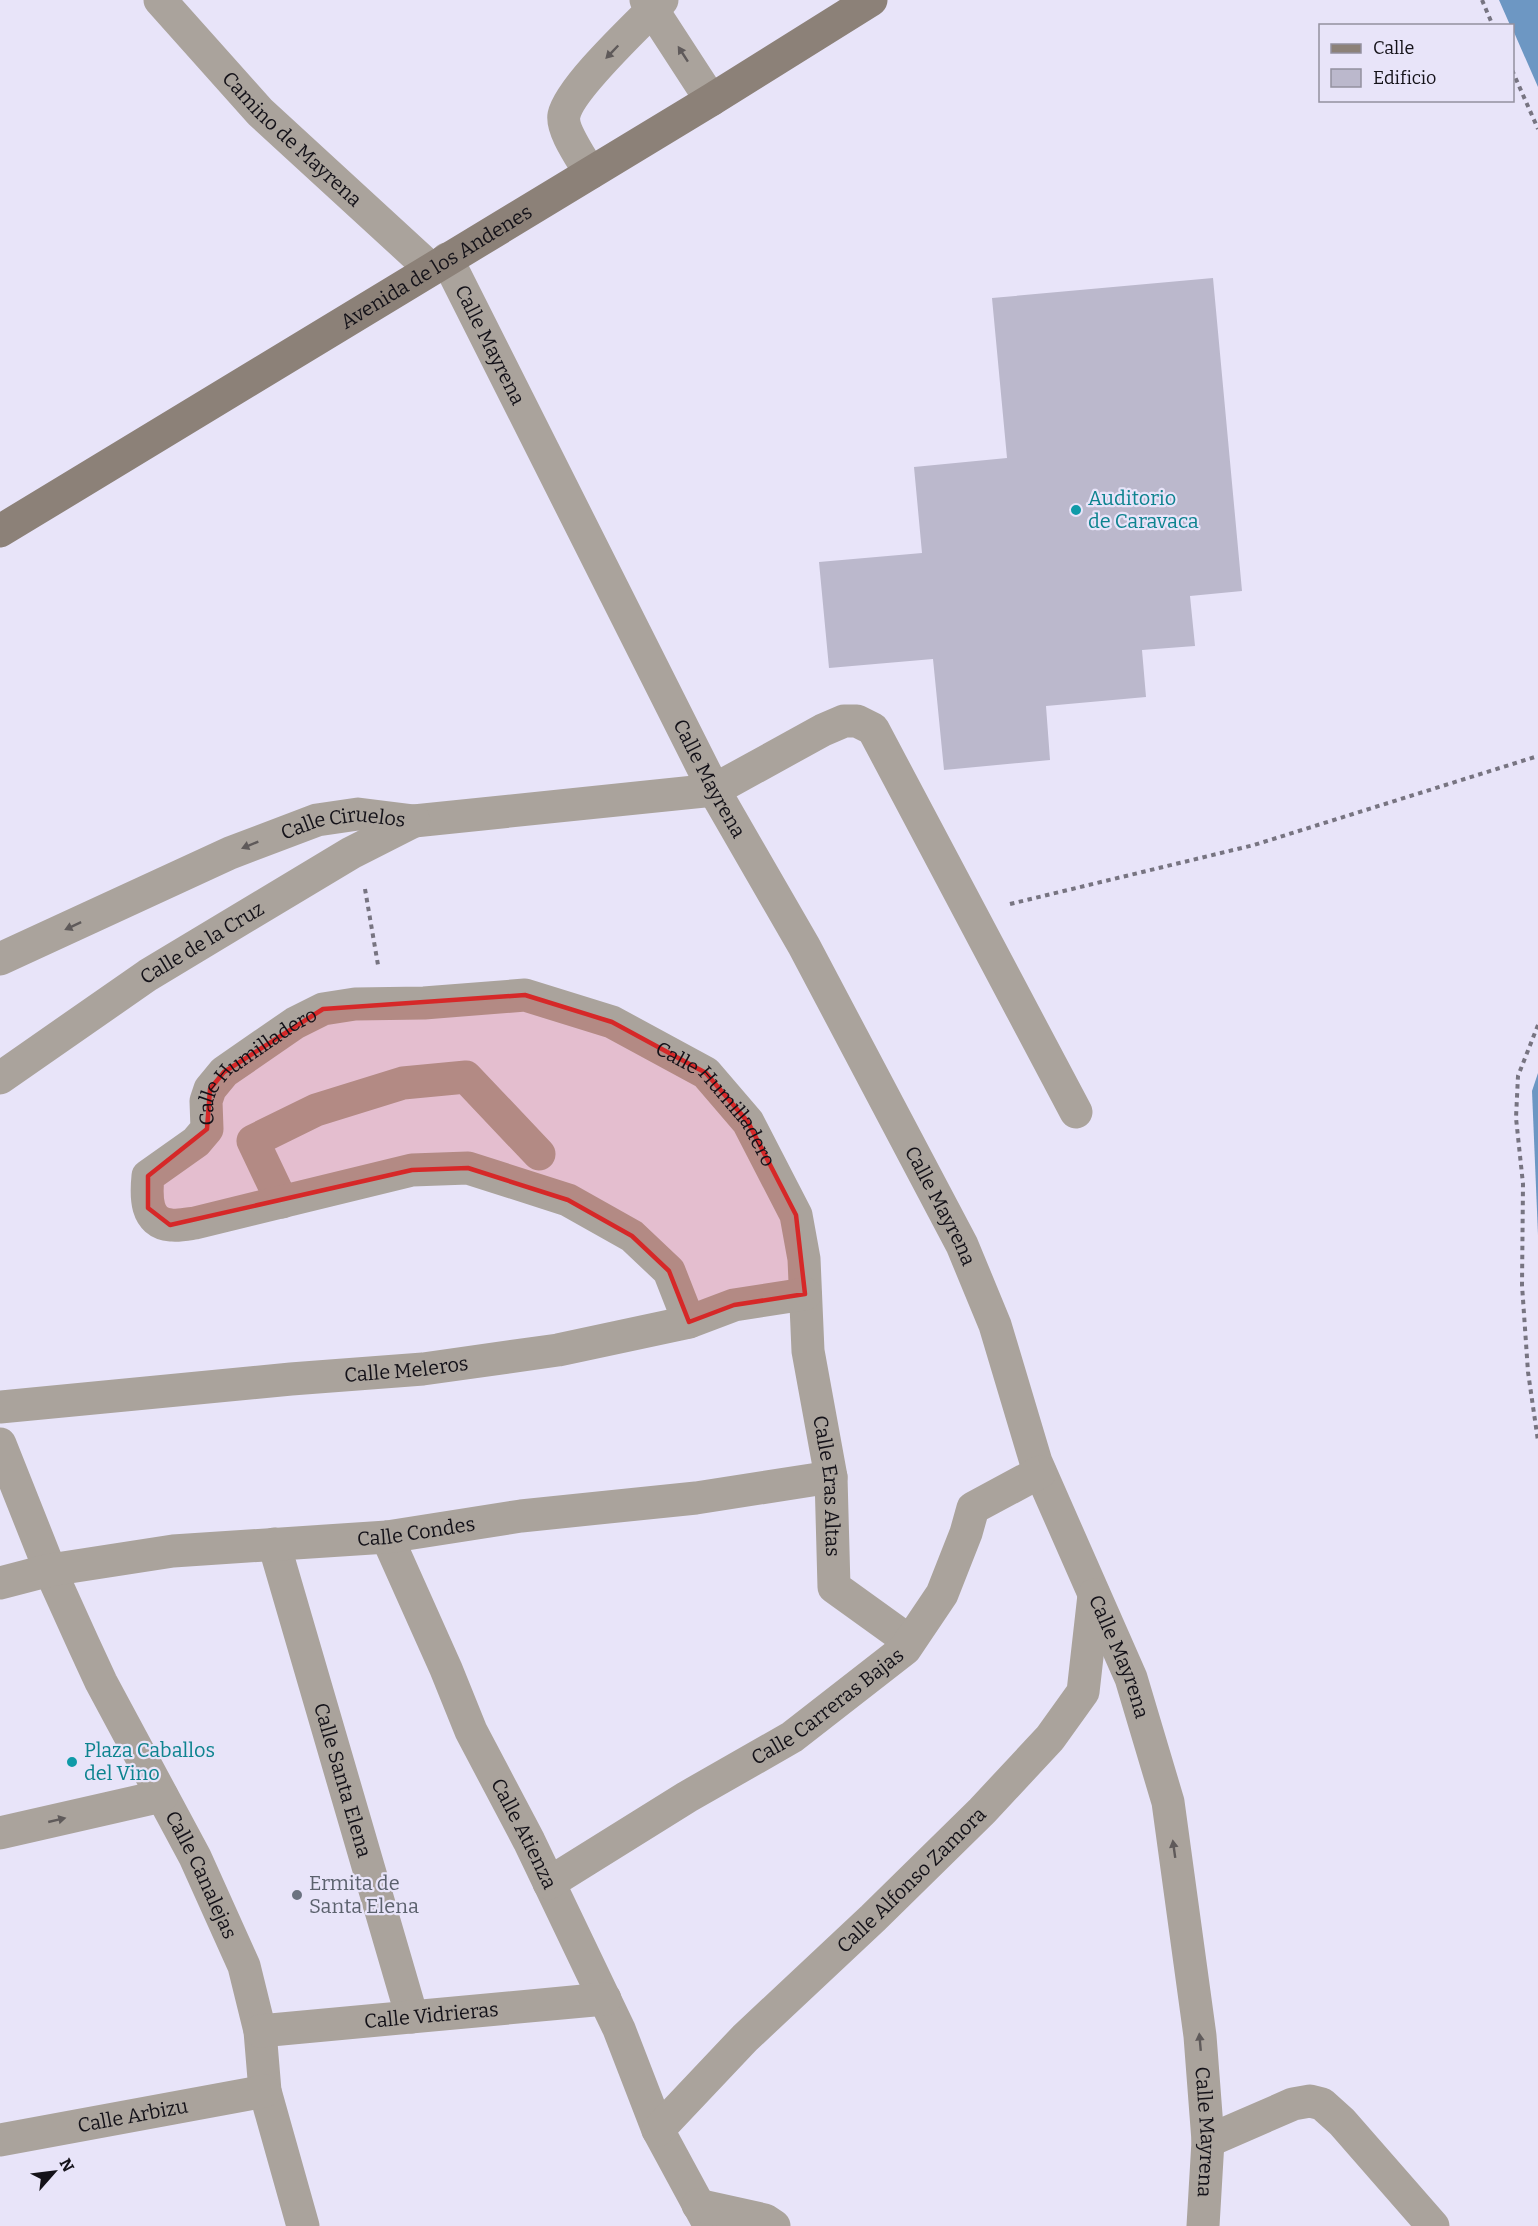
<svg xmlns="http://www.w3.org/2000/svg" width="1538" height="2226" font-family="Bitter,serif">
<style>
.water{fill:#6d97c3}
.building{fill:#bbb8cc}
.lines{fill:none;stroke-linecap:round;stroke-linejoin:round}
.path{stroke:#777481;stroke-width:4;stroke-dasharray:4.5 4.5;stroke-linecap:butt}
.minor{stroke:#aaa39c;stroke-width:33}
.secondary{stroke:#8c8178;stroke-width:33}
.oneway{fill:#5f5a5a}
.marked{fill:#d62828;fill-opacity:0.2;stroke:#d62828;stroke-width:4.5;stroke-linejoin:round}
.culture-dot{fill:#0f9aa8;stroke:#e8e4f9;stroke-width:2}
.worship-dot{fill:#6b7280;stroke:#e8e4f9;stroke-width:2}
.labels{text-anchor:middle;stroke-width:4.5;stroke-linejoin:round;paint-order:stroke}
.street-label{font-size:20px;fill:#141219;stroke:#e8e4f9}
.culture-label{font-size:20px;fill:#0d838f;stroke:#e8e4f9;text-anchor:start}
.worship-label{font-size:20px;fill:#5b616d;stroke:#e8e4f9;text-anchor:start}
</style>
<rect width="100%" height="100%" fill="#e8e4f9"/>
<g class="water">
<path d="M1499,0H1538V87L1513,30L1512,26L1510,25Z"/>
<path d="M1538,1073V1235L1532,1091Z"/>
</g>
<path class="building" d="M1213,278L1242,591L1190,596L1195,646L1142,650L1146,697L1046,706L1050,760L944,770L933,659L829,668L819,562L922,553L914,467L1007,458L992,298Z"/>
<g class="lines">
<g class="path">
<path d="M1482,0L1493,26"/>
<path d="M1512,70L1538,129"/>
<path d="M365,889L378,965"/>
<path d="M1010,904L1254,845L1538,756"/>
<path d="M1538,1025L1518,1076L1516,1118L1523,1184L1522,1285L1528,1372L1538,1441"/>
</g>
<g class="minor">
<path id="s1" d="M160,0L260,112L431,269"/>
<path d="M646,0L711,100"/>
<path d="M590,173C583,160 561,130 564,115C570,87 640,23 662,0"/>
<path id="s2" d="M447,259L714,790L804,946L962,1245L995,1325L1036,1462L1131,1678L1168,1802L1200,2036L1208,2141L1203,2226"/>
<path id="s3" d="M0,959L230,853L317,820L358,814L414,821L714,790L823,730L844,721H857L873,729L1076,1112"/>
<path id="s4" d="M0,1078L148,975L351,853L414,821"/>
<path d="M282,1202L253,1141L316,1110L403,1083L466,1077L539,1154"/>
<path id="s5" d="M689,1322L669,1271L632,1236L568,1200L468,1168L412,1170L195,1223C188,1224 179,1226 171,1225C145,1223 146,1196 148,1176L196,1142L207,1129L206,1101L210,1089L224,1072L295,1023L323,1009L355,1004L424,1003L525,995L612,1022L706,1073L748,1122L796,1215L804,1259L808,1351L831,1477L834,1587L909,1641"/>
<path id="s6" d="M0,1407L291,1379L423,1369L558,1350L689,1322L734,1305L805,1294"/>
<path id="s7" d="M0,1444L50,1570L83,1643L101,1682L195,1857L244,1966L260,2031L265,2091L303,2226"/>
<path id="s8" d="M387,1537L446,1669L471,1731L529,1841L619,2029L658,2130L710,2226"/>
<path id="s9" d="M274,1544L412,2017"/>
<path id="s10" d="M0,1583L50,1570L173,1551L387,1537L521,1516L696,1498L831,1477"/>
<path d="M0,1833L162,1796"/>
<path id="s11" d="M549,1883L687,1797L792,1737L905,1649L942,1594L966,1533L973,1508L1040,1472"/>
<path id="s12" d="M260,2031L605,1999"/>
<path id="s13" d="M658,2130L745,2038L873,1918L982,1811L1050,1738L1083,1692L1094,1595"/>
<path id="s14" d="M0,2140L265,2091"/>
<path d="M1208,2141L1293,2104L1310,2101L1322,2104L1342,2122L1433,2226"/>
<path d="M698,2205L765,2220L774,2226"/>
</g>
<path class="secondary" id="s15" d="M0,531L711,100L871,0"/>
</g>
<defs><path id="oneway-solid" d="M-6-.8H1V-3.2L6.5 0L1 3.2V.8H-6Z" transform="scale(1.5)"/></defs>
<g class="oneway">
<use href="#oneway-solid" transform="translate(612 52) rotate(134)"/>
<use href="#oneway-solid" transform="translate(683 54) rotate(-123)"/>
<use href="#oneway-solid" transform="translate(250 845) rotate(158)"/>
<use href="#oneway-solid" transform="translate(73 926) rotate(155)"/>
<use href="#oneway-solid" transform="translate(57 1820) rotate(-13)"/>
<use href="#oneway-solid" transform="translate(1174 1849) rotate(-98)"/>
<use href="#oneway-solid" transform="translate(1200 2042) rotate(-95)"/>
</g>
<path class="marked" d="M525,995L612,1022L706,1073L748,1122L796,1215L805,1294L734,1305L689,1322L669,1271L632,1236L568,1200L468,1168L412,1170L170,1225L148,1208V1176L207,1129L210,1089L224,1072L323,1009Z"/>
<g class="culture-dot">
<circle cx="1076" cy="510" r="6"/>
<circle cx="72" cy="1762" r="6"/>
</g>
<circle class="worship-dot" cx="297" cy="1895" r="6"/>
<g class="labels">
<g class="street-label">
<text dy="7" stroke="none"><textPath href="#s1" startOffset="192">Camino de Mayrena</textPath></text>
<text dy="7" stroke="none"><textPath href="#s15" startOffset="510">Avenida de los Andenes</textPath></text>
<text dy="7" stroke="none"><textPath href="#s2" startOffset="96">Calle Mayrena</textPath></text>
<text dy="7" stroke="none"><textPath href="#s2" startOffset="582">Calle Mayrena</textPath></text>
<text dy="7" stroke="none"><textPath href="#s3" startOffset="372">Calle Ciruelos</textPath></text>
<text dy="7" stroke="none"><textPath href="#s4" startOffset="243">Calle de la Cruz</textPath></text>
<text dy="7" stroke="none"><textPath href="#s5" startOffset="813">Calle Humilladero</textPath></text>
<text dy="7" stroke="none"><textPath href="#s5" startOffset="1335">Calle Humilladero</textPath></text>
<text dy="7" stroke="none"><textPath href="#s2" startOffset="1068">Calle Mayrena</textPath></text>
<text dy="7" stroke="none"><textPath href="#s6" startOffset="408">Calle Meleros</textPath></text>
<text dy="7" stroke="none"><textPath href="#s5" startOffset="1749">Calle Eras Altas</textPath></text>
<text dy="7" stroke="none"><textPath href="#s10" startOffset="420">Calle Condes</textPath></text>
<text dy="7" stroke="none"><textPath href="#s2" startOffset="1554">Calle Mayrena</textPath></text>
<text dy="7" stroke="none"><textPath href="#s11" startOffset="330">Calle Carreras Bajas</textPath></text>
<text dy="7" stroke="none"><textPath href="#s9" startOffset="246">Calle Santa Elena</textPath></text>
<text dy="7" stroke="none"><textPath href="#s8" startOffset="327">Calle Atienza</textPath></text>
<text dy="7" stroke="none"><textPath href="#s7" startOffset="476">Calle Canalejas</textPath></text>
<text dy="7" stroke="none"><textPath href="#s13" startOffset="356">Calle Alfonso Zamora</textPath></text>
<text dy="7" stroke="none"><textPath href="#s12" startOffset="172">Calle Vidrieras</textPath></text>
<text dy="7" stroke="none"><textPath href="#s14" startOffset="135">Calle Arbizu</textPath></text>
<text dy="7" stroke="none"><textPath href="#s2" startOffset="2040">Calle Mayrena</textPath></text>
</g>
<g class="culture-label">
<text x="1088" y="505">Auditorio<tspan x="1088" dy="23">de Caravaca</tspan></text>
<text x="84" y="1757">Plaza Caballos<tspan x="84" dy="23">del Vino</tspan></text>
</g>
<g class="worship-label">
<text x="309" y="1890">Ermita de<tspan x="309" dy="23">Santa Elena</tspan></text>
</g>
</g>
<rect x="1319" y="24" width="195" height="78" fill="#e8e4f9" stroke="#93909f" stroke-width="1.5"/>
<rect x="1331" y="44" width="30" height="9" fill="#8c8178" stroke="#93909f" stroke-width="1.5"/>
<text x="1373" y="54" font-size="18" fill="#141219">Calle</text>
<rect x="1331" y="69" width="30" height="18" fill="#bbb8cc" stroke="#93909f" stroke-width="1.5"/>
<text x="1373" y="84" font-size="18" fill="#141219">Edificio</text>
<g transform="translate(54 2172) rotate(62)" stroke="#e8e4f9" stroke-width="4.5" paint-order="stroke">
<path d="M0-4.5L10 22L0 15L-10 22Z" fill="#141219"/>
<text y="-9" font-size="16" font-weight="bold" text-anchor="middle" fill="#141219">N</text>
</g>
</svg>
